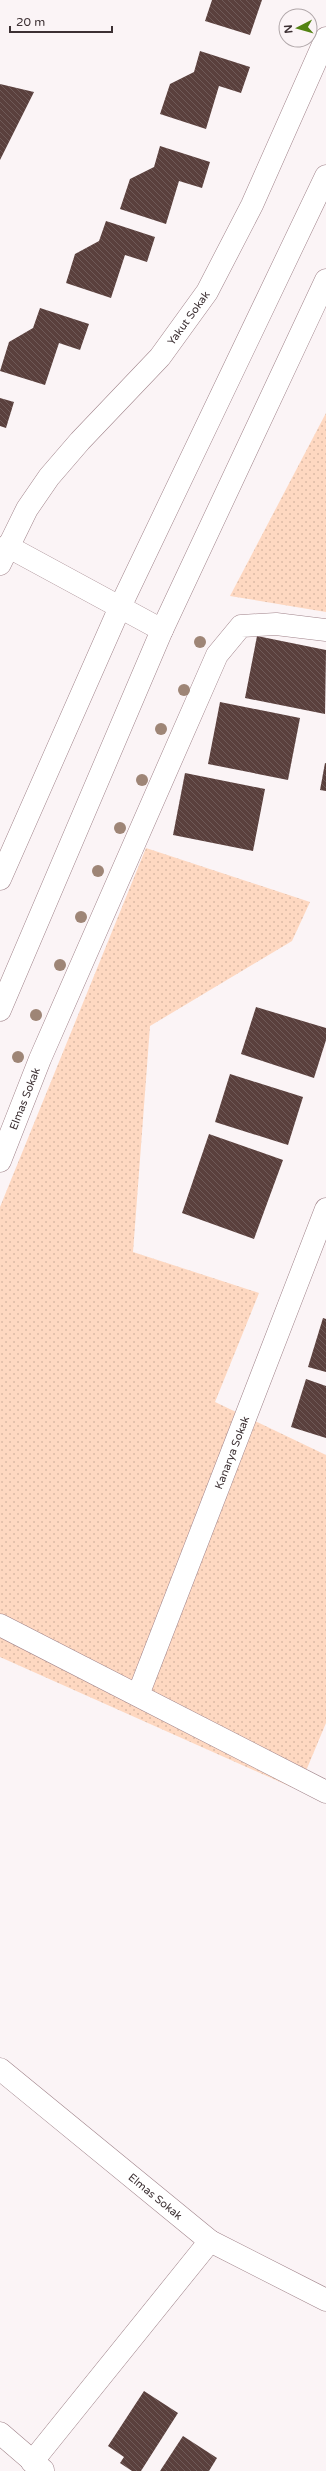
<svg xmlns="http://www.w3.org/2000/svg" width="326" height="2471" font-family="'Varela Round',sans-serif">
<style>
.grass{fill:url(#grass-dots)}
.building{fill:url(#building-back-hatch)}
.lines{fill:none;stroke-linecap:round;stroke-linejoin:round}
.minor-casing{stroke:#a0838a;stroke-width:23}
.tertiary-casing{stroke:#a0838a;stroke-width:23}
.minor{stroke:#fff;stroke-width:22}
.tertiary{stroke:#fff;stroke-width:22}
.tree{fill:#9e8576}
.labels{text-anchor:middle;stroke-width:4;stroke-linejoin:round;paint-order:stroke}
.street-label{font-size:11px;fill:#3c3033;stroke:#fbf4f6}
</style>
<defs>
<pattern id="grass-dots" width="8" height="8" patternUnits="userSpaceOnUse"><rect width="8" height="8" fill="#fed8c1"/><path d="M2 2h.1M6 6h.1" fill="none" stroke="#dbbaa6" stroke-width="1.8" stroke-linecap="round"/></pattern>
<pattern id="building-back-hatch" width="6" height="6" patternUnits="userSpaceOnUse"><rect width="6" height="6" fill="#5a403d"/><path d="M-1 5l2 2M0 0l6 6M5-1l2 2" fill="none" stroke="#6f5a58"/></pattern>
</defs>
<rect width="100%" height="100%" fill="#fbf4f6"/>
<g class="grass">
<path d="M326,413V612L230,596Z"/>
<path d="M146,848L310,902L292,941L150,1026L133,1252L259,1293L215,1402L326,1455V1723L298,1790L0,1657V1207Z"/>
</g>
<g class="building">
<path d="M212,0H262L250,35L205,21Z"/>
<path d="M200,51L250,67L241,93L219,86L206,129L160,114L170,84L194,72Z"/>
<path d="M0,84L34,92L0,160Z"/>
<path d="M160,146L210,162L202,188L179,181L166,224L120,209L130,179L154,167Z"/>
<path d="M106,221L155,237L147,262L125,255L111,298L66,283L75,254L99,241Z"/>
<path d="M40,308L89,324L80,350L59,343L45,385L0,371L9,342L33,328Z"/>
<path d="M0,398L14,402L6,428L0,426Z"/>
<path d="M257,636L326,650L325,714L245,698Z"/>
<path d="M220,702L300,718L288,780L208,764Z"/>
<path d="M325,763H326V791L320,790Z"/>
<path d="M185,773L265,789L253,851L173,835Z"/>
<path d="M256,1007L326,1028V1040L314,1078L241,1054Z"/>
<path d="M230,1074L303,1097L288,1145L215,1122Z"/>
<path d="M209,1134L283,1160L254,1239L182,1213Z"/>
<path d="M323,1318L326,1319V1372L308,1367Z"/>
<path d="M306,1379L326,1386V1438L291,1427Z"/>
<path d="M144,2391L178,2413L141,2471H132L120,2463L124,2457L108,2446Z"/>
<path d="M183,2436L217,2458L209,2471H160Z"/>
</g>
<g class="lines">
<defs>
<g id="minor">
<path d="M7,546L162,630"/>
<path id="s1" d="M0,564L27,509L49,477L80,441L160,357L207,292L252,205L326,38"/>
<path id="s2" d="M0,1161L40,1059L217,655L241,626L276,624L326,630"/>
<path d="M0,1625L326,1792"/>
<path id="s3" d="M138,1695L326,1209"/>
<path id="s4" d="M0,2069L210,2241L326,2300"/>
<path d="M0,2433L43,2470"/>
<path d="M32,2462L210,2241"/>
</g>
<g id="tertiary">
<path d="M0,879L120,607L326,176"/>
<path d="M0,1010L162,630L326,280"/>
</g>
</defs>
<use href="#minor" class="minor-casing"/>
<use href="#tertiary" class="tertiary-casing"/>
<use href="#minor" class="minor"/>
<use href="#tertiary" class="tertiary"/>
</g>
<g class="tree">
<circle cx="200" cy="642" r="6"/>
<circle cx="184" cy="690" r="6"/>
<circle cx="161" cy="729" r="6"/>
<circle cx="142" cy="780" r="6"/>
<circle cx="120" cy="828" r="6"/>
<circle cx="98" cy="871" r="6"/>
<circle cx="81" cy="917" r="6"/>
<circle cx="60" cy="965" r="6"/>
<circle cx="36" cy="1015" r="6"/>
<circle cx="18" cy="1057" r="6"/>
</g>
<g class="labels">
<g class="street-label">
<text dy="4" stroke="none"><textPath href="#s1" startOffset="312">Yakut Sokak</textPath></text>
<text dy="4" stroke="none"><textPath href="#s2" startOffset="67">Elmas Sokak</textPath></text>
<text dy="4" stroke="none"><textPath href="#s3" startOffset="260">Kanarya Sokak</textPath></text>
<text dy="4" stroke="none"><textPath href="#s4" startOffset="201">Elmas Sokak</textPath></text>
</g>
</g>
<g transform="translate(298 28) rotate(264)"><circle r="19" fill="#fbf4f6" stroke="#afa6a8"/>
<path d="M0-3L7 15L0 10L-7 15Z" fill="#538312"/>
<text y="-6" font-size="11" font-weight="bold" text-anchor="middle" fill="#3c3033">N</text>
</g>
<path d="M10 26v6h102v-6" fill="none" stroke="#3c3033" stroke-width="2"/>
<text x="16" y="26" font-size="12" fill="#3c3033" stroke="#fbf4f6" stroke-width="3" paint-order="stroke">20 m</text>
</svg>
